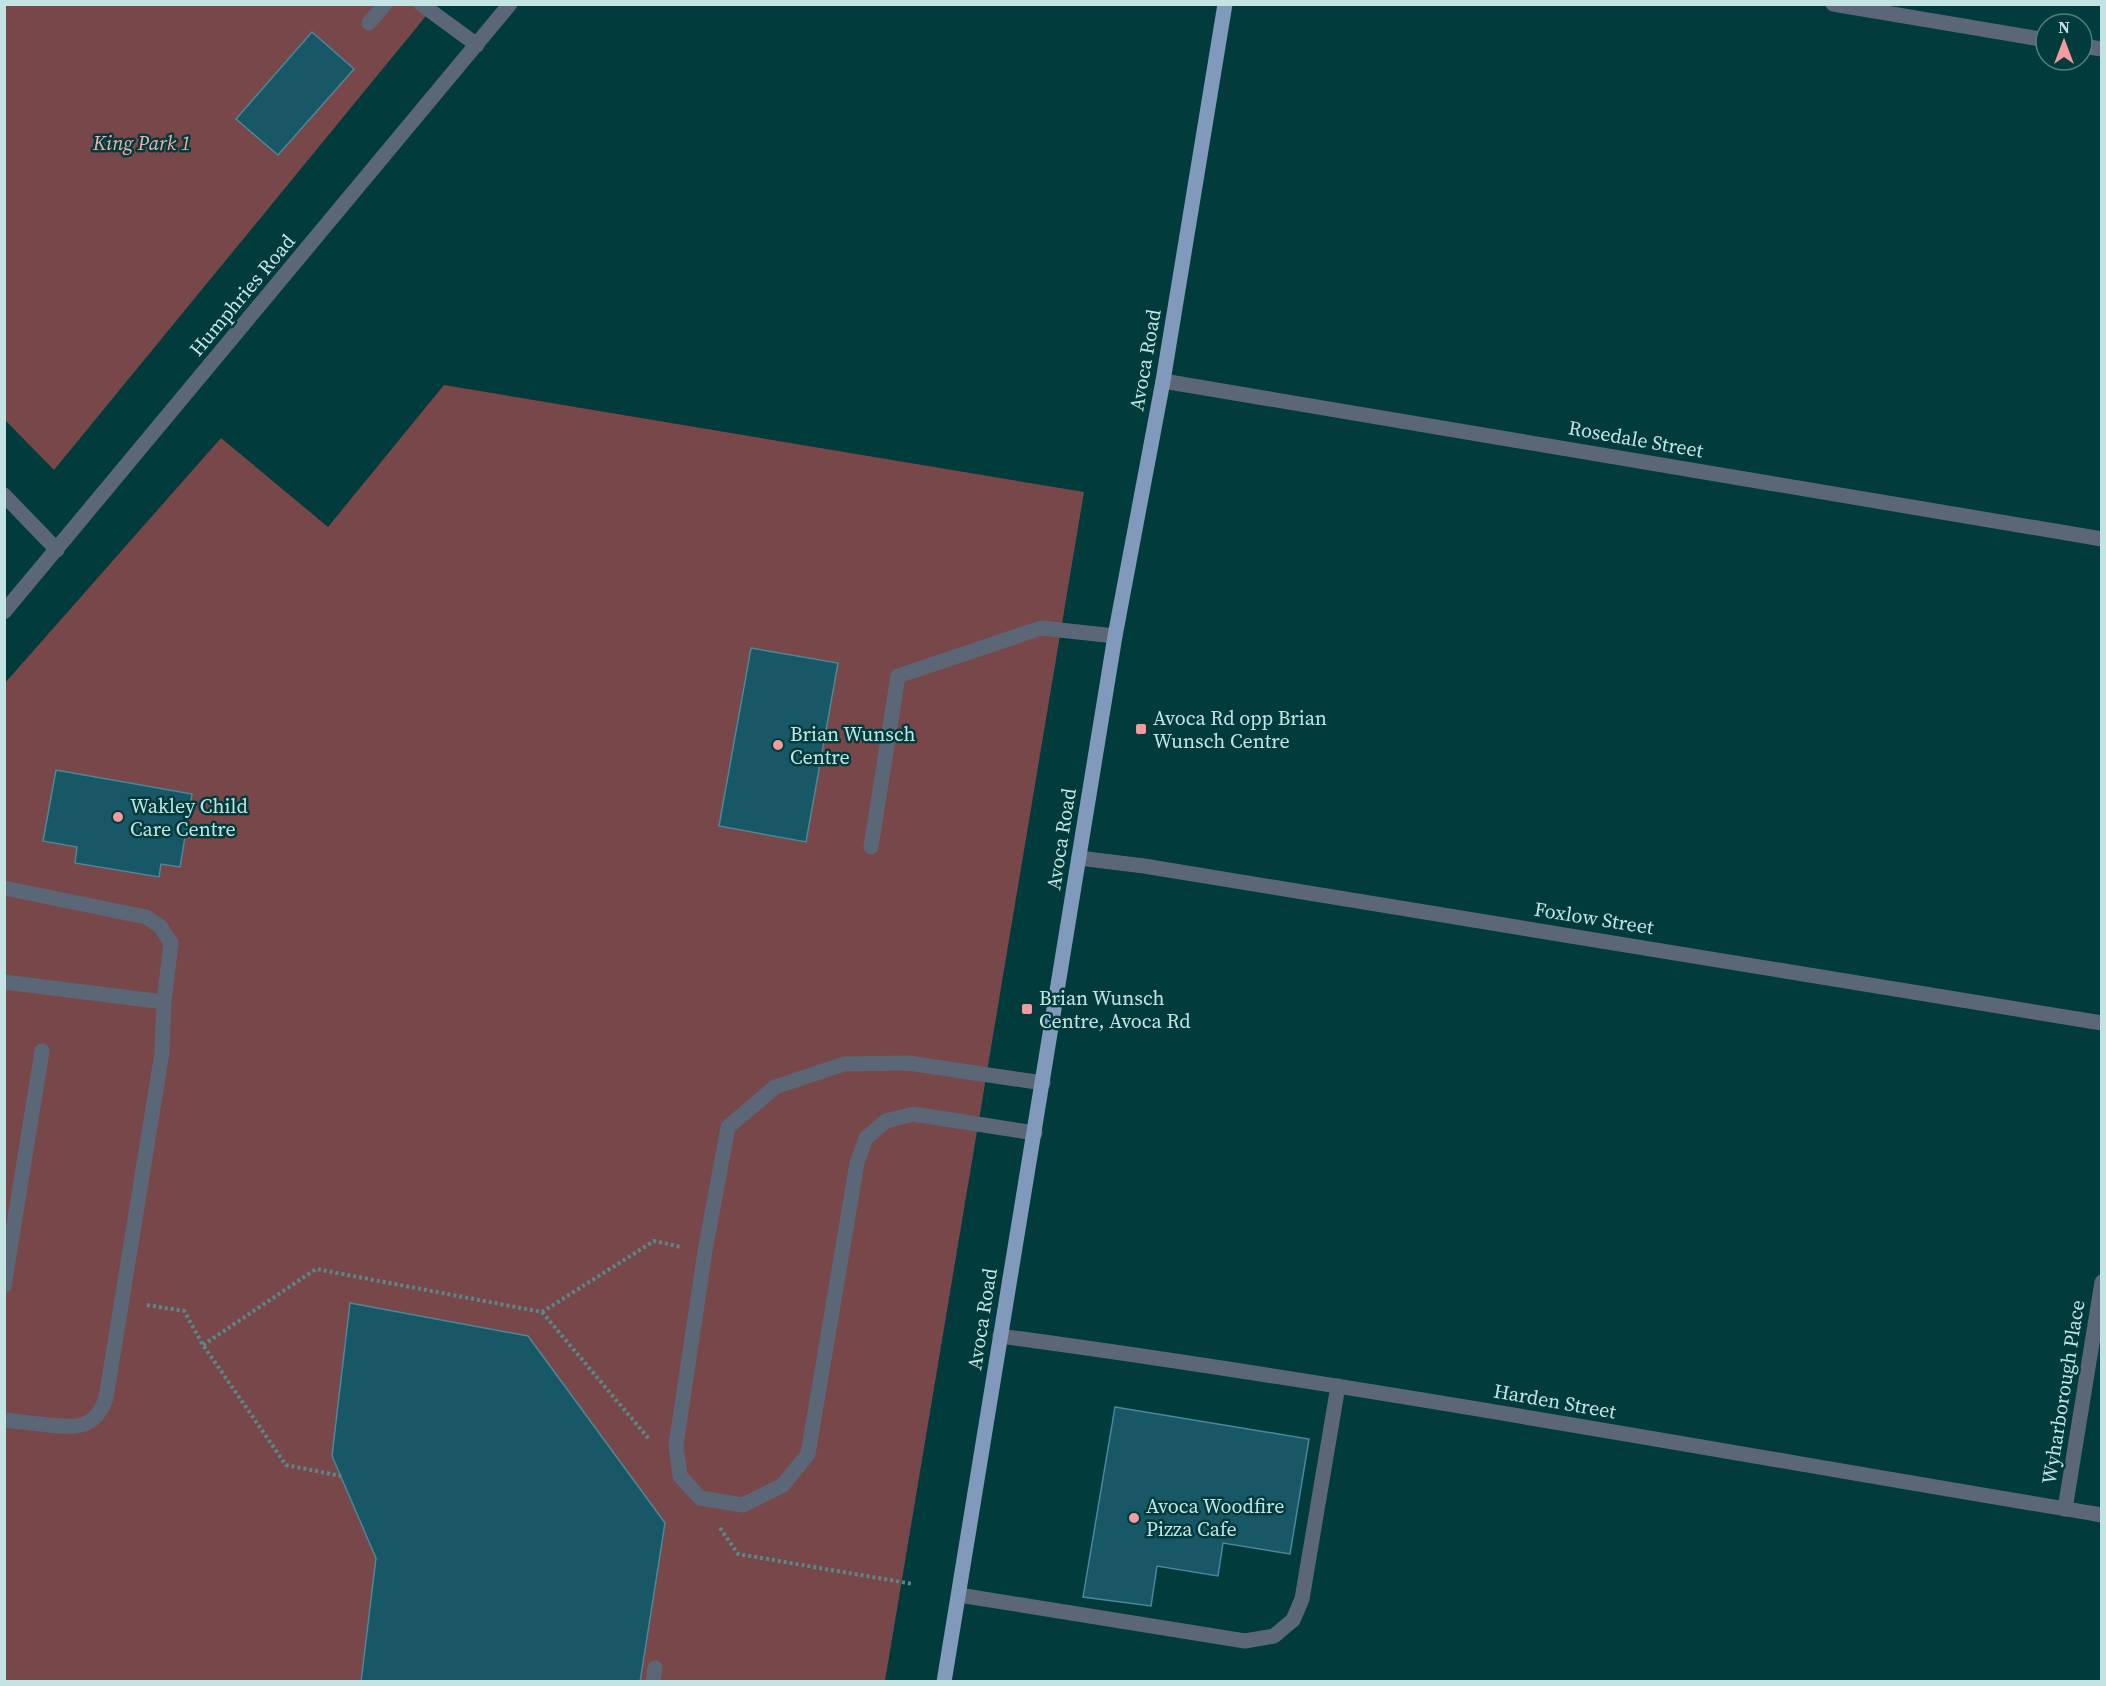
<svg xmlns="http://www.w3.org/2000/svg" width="2106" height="1686" font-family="'Source Serif 4',serif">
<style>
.green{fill:#78474a}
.building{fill:#185766;stroke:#4c8898;stroke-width:1.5}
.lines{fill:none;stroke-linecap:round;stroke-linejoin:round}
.path{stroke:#5a8888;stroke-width:4;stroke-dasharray:3 3;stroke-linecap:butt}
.minor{stroke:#5b6777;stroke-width:15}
.major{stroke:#819abb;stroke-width:15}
.poi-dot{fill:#f49b9f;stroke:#013b3c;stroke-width:2}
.labels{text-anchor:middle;stroke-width:5;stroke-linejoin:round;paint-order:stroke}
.park-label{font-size:20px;font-style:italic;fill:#f6afb1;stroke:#013b3c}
.street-label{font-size:20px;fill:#c4e4e4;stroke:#013b3c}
.poi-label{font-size:20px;fill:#c4e4e4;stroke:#013b3c;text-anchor:start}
</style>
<rect width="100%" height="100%" fill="#013b3c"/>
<g class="green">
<path d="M4,5H435L54,470L5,420Z"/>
<path d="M444,385L1084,492L885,1681L5,1682V683L221,438L328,527Z"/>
</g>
<g class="building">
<path d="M312,32L354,69L278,155L236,119Z"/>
<path d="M751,648L838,663L806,842L719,826Z"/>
<path d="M56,770L192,794L180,867L161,864L159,877L75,863L77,847L43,841Z"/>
<path d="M350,1303L528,1336L665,1523L640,1682H361L376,1558L332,1456Z"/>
<path d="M1115,1407L1309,1439L1290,1554L1223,1543L1218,1576L1157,1566L1151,1606L1083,1597Z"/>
</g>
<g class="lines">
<g class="path">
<path d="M147,1305L184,1311L203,1345L286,1465L341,1476"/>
<path d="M542,1312L649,1439"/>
<path d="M203,1345L316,1269L542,1312L654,1241L681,1247"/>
<path d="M720,1528L738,1554L913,1584"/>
</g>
<g class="minor">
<path d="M421,4L477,45"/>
<path d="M1833,4L2046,40"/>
<path d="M369,23L385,4"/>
<path d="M2082,46L2102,49"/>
<path d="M1163,381L2102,539"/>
<path d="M4,495L57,550"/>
<path d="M4,612L510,4"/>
<path d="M871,847L898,676L1041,628L1115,636"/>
<path d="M1079,858L1144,866L2102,1023"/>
<path d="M4,888L146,917L160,926L171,943L164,1002L162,1053L106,1398C95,1429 77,1428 48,1425C34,1423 19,1422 4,1420"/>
<path d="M4,982L164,1002"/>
<path d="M1035,1133L913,1114L886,1121L866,1138L857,1163L808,1454L783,1485L743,1505L700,1498L680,1476L676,1445L705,1251L728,1127L775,1087L844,1064L908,1063L1043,1083"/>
<path d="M4,1286L42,1051"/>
<path d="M1000,1336C1369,1386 1735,1454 2102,1515"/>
<path d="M2065,1509L2102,1282"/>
<path d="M959,1595L1245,1641L1274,1636L1293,1620L1302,1599L1338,1386"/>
<path d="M653,1682L655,1668"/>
</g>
<path class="major" d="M944,1682L1115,636L1163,381L1225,4"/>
</g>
<g class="poi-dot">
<rect x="1135" y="723" width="12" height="12" rx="3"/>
<circle cx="778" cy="745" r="6"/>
<circle cx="118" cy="817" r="6"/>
<rect x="1021" y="1003" width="12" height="12" rx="3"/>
<circle cx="1134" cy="1518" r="6"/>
</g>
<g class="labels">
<g class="park-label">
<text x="142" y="150">King Park 1</text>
</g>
<g class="street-label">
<text transform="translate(242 295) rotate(-50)" y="7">Humphries Road</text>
<text transform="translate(1145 360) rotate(-80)" y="7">Avoca Road</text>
<text transform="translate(1636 439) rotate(10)" y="7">Rosedale Street</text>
<text transform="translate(1061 839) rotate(-81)" y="7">Avoca Road</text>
<text transform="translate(1594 918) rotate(9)" y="7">Foxlow Street</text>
<text transform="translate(982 1319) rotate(-81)" y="7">Avoca Road</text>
<text transform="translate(2063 1392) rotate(-81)" y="7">Wyharborough Place</text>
<text transform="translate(1555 1401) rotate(10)" y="7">Harden Street</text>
</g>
<g class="poi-label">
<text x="1153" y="725">Avoca Rd opp Brian<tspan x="1153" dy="23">Wunsch Centre</tspan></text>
<text x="790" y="741">Brian Wunsch<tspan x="790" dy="23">Centre</tspan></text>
<text x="130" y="813">Wakley Child<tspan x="130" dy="23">Care Centre</tspan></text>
<text x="1039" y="1005">Brian Wunsch<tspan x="1039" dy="23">Centre, Avoca Rd</tspan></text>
<text x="1146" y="1513">Avoca Woodfire<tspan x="1146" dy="23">Pizza Cafe</tspan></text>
</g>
</g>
<rect width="2106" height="1686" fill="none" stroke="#c4e4e4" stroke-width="12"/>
<g transform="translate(2064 42)"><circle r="28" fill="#013b3c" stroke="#4f7f7f" stroke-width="1.5"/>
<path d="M0-4.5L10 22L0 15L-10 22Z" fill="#f49b9f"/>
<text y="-9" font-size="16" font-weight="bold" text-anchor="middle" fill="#c4e4e4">N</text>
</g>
</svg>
